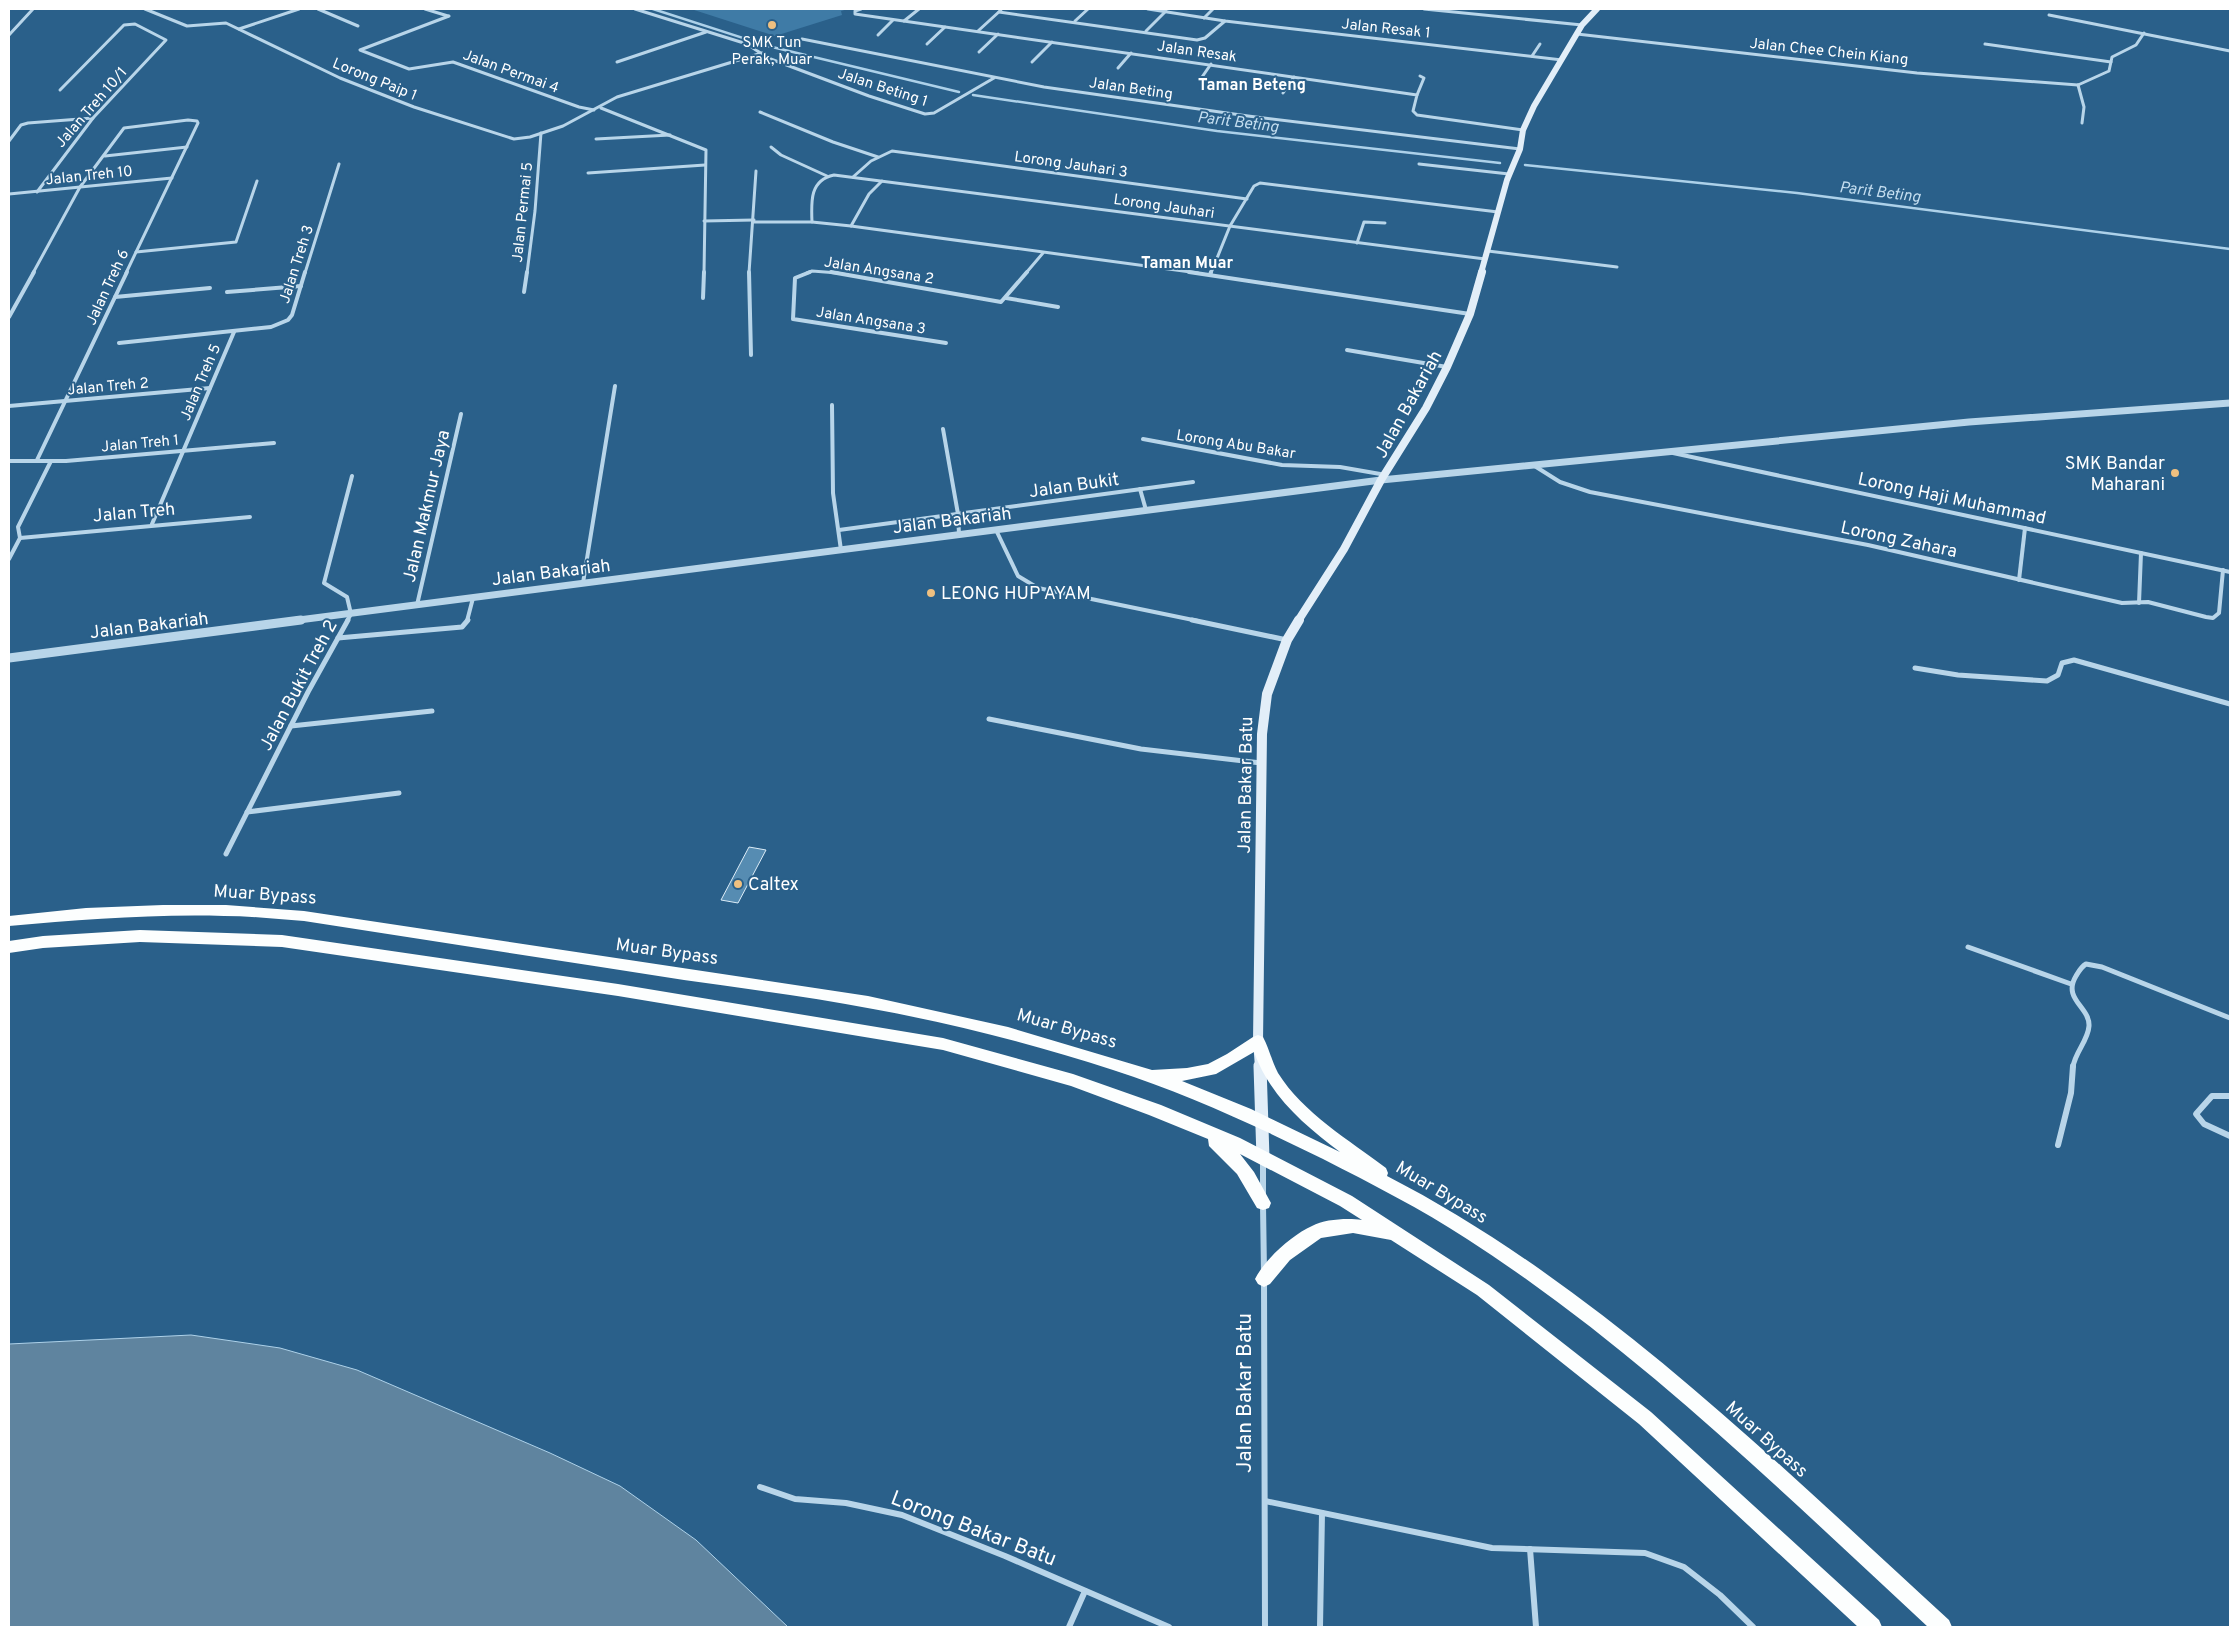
<svg xmlns="http://www.w3.org/2000/svg" width="2239" height="1636" font-family="Overpass,sans-serif">
<style>
.green{fill:#3f7ba6}
.water{fill:#5f849f;stroke:#add1e9}
.lines{fill:none;stroke-linecap:round;stroke-linejoin:round}
.stream{stroke:#add1e9;stroke-width:2.5}
.building{fill:#568cb2;stroke:#dcecf7}
.minor-far3{stroke:#b8d5e9;stroke-width:3}
.minor-far2{stroke:#b8d5e9;stroke-width:4}
.minor-far1{stroke:#b8d5e9;stroke-width:5}
.minor{stroke:#b8d5e9;stroke-width:6}
.tertiary-far1{stroke:#b8d5e9;stroke-width:7}
.tertiary{stroke:#b8d5e9;stroke-width:9}
.secondary-far3{stroke:#e2eef8;stroke-width:6}
.secondary-far2{stroke:#e2eef8;stroke-width:8}
.secondary-far1{stroke:#e2eef8;stroke-width:10}
.secondary{stroke:#e2eef8;stroke-width:13}
.trunk{fill:#fcfefe;fill-rule:evenodd}
.poi-dot{fill:#efc080;stroke:#2a608a;stroke-width:2}
.labels{text-anchor:middle;stroke-width:4;stroke-linejoin:round;paint-order:stroke}
.far-street-label{font-size:15px;fill:#fff;stroke:#2a608a}
.far-poi-label{font-size:15px;fill:#fff;stroke:#2a608a}
.far-neighbourhood-label{font-size:16px;font-weight:bold;fill:#fff;stroke:#2a608a}
.far-water-label{font-size:16px;font-style:italic;fill:#c4def0;stroke:#2a608a}
.street-label{font-size:18px;fill:#fff;stroke:#2a608a}
.poi-label{font-size:18px;fill:#fff;stroke:#2a608a;text-anchor:start}
.near-street-label{font-size:21px;fill:#fff;stroke:#2a608a}
</style>
<rect width="100%" height="100%" fill="#2a608a"/>
<path class="green" d="M691,9H848L841,11L842,15L775,36Z"/>
<path class="water" d="M191,1335L280,1348L357,1370L550,1453L620,1486L696,1540L788,1627H9V1344Z"/>
<g class="lines">
<g class="stream">
<path d="M653,9L768,46L959,92"/>
<path d="M973,95L1217,131L1500,163"/>
<path d="M1525,165L1797,193L2230,249"/>
</g>
</g>
<path class="building" d="M749,847L766,850L738,903L721,900Z"/>
<g class="lines">
<g class="minor-far3">
<path d="M145,9L187,26L226,23L340,78L414,107L514,139L530,137L563,126L617,97L762,53"/>
<path d="M318,9L358,26"/>
<path d="M425,9L448,16"/>
<path d="M635,9L747,44L768,58L869,96L925,114L934,113L994,78"/>
<path d="M861,9L855,11V14L1417,95L1413,111L1417,115L1523,130"/>
<path d="M1148,9L1225,21L1562,60"/>
<path d="M1424,9L1582,25"/>
<path d="M999,12L1197,40L1205,38L1225,21"/>
<path d="M2049,15L2230,51"/>
<path d="M449,16L360,50L409,69L453,62L579,107L594,110"/>
<path d="M1204,18L1213,9"/>
<path d="M904,21L919,9"/>
<path d="M1075,21L1088,9"/>
<path d="M239,29L299,9"/>
<path d="M978,31L1001,10"/>
<path d="M1146,31L1166,11"/>
<path d="M1577,34L1917,73L2078,85"/>
<path d="M9,35L33,9"/>
<path d="M878,35L893,20"/>
<path d="M802,39L1044,87L1248,116L1520,149"/>
<path d="M927,44L945,27"/>
<path d="M1985,44L2111,62"/>
<path d="M979,52L998,34"/>
<path d="M1532,56L1540,44"/>
<path d="M617,62L706,32"/>
<path d="M1032,62L1052,42"/>
<path d="M1118,68L1131,53"/>
<path d="M1200,80L1211,64"/>
<path d="M2078,85L2109,71L2112,57L2136,45L2144,33"/>
<path d="M2078,85L2084,107L2082,123"/>
<path d="M1283,93L1294,77"/>
<path d="M1417,95L1424,78L1420,76"/>
<path d="M601,108L706,150L704,273"/>
<path d="M760,112L833,142L878,157"/>
<path d="M596,139L670,135"/>
<path d="M9,141L21,125L28,123L93,118"/>
<path d="M771,147L781,155L827,176"/>
<path d="M105,156L187,147"/>
<path d="M1419,164L1509,174"/>
<path d="M588,173L705,165"/>
<path d="M853,177L871,161L892,151L1247,199"/>
<path d="M37,192L93,118L166,40L135,24L124,25L60,90"/>
<path d="M9,194L172,178"/>
<path d="M704,221L754,220"/>
<path d="M753,222H812L851,226L1198,273"/>
<path d="M812,222C811,201 810,180 834,175L1485,259"/>
<path d="M851,226L869,194L882,181"/>
<path d="M1357,243L1364,222L1385,223"/>
<path d="M1488,251L1617,267"/>
<path d="M136,252L236,242L257,181"/>
<path d="M33,273L80,187L124,128L188,120L197,121L198,123L126,273"/>
<path d="M305,273L339,164"/>
<path d="M527,273L535,211L541,133"/>
<path d="M749,273L756,171"/>
<path d="M807,273L812,271L838,273"/>
<path d="M1026,273L1043,253"/>
<path d="M1211,273L1230,226L1254,186L1260,183L1498,212"/>
</g>
<g class="minor-far2">
<path d="M749,272L751,355"/>
<path d="M810,272L795,278L793,319L946,343"/>
<path d="M831,272L1001,302L1027,272"/>
<path d="M1189,272L1470,314"/>
<path d="M1210,275L1211,272"/>
<path d="M227,292L301,286"/>
<path d="M524,292L527,272"/>
<path d="M115,297L210,288"/>
<path d="M703,298L704,272"/>
<path d="M1006,298L1058,307"/>
<path d="M9,317L34,272"/>
<path d="M119,343L271,327L288,320L292,315L305,272"/>
<path d="M1347,350L1447,367"/>
<path d="M832,405L833,493L841,550"/>
<path d="M9,406L210,388"/>
<path d="M943,429L958,514L959,534"/>
<path d="M1143,439L1282,465L1340,467L1386,475"/>
<path d="M1673,453L2230,572"/>
<path d="M37,460L127,272"/>
<path d="M9,461H66L274,443"/>
<path d="M1533,465L1560,482L1590,492L1868,545L2122,603L2148,602L2206,617L2213,618L2219,613L2223,570"/>
<path d="M1140,489L1146,510"/>
<path d="M152,524L234,332"/>
<path d="M839,530L1193,482"/>
<path d="M996,530L1018,576L1038,588L1198,621"/>
<path d="M20,538L250,517"/>
<path d="M9,559L20,538L18,527L51,461"/>
<path d="M2019,580L2025,528"/>
<path d="M583,583L615,386"/>
<path d="M2139,603L2141,553"/>
<path d="M417,605L461,414"/>
<path d="M347,621L351,614L347,597L324,583L352,476"/>
<path d="M467,621L473,598"/>
</g>
<g class="minor-far1">
<path d="M1192,620L1287,640"/>
<path d="M338,638L462,627L468,620"/>
<path d="M1915,668L1958,675L2047,681L2058,675L2062,663L2074,660L2230,704"/>
<path d="M989,719L1141,749L1261,763"/>
<path d="M291,726L432,711"/>
<path d="M247,812L399,793"/>
<path d="M226,854L308,692L348,620"/>
<path d="M1968,947L2071,984"/>
<path d="M2073,1067C2075,1052 2088,1041 2089,1026C2090,1007 2062,999 2076,976C2079,971 2081,967 2086,964L2102,967L2230,1018"/>
</g>
<g class="minor">
<path d="M2230,1096H2212L2196,1114L2204,1124L2230,1136"/>
<path d="M2058,1145L2071,1093L2073,1066"/>
<path d="M1263,1160V1194"/>
<path d="M1263,1205L1264,1272"/>
<path d="M1264,1280L1265,1627"/>
<path d="M760,1487L795,1499L846,1503L902,1515L1005,1556L1169,1627"/>
<path d="M1265,1501L1492,1548L1645,1553L1684,1567L1720,1595L1753,1627"/>
<path d="M1530,1549L1536,1627"/>
<path d="M1069,1627L1085,1591"/>
<path d="M1320,1627L1322,1513"/>
</g>
<path class="tertiary-far1" d="M291,621L1381,480L1969,422L2230,403"/>
<path class="tertiary" d="M9,658L301,620"/>
<path class="secondary-far3" d="M1481,273L1507,180L1520,149L1523,130L1534,106L1582,25L1597,9"/>
<path class="secondary-far2" d="M1298,621L1344,549L1381,480L1426,408L1447,367L1470,314L1482,272"/>
<path class="secondary-far1" d="M1260,1067L1258,1041L1262,734L1267,694L1287,640L1299,620"/>
<path class="secondary" d="M1260,1066L1263,1158"/>
<g class="trunk">
<path d="M163,905H226L304,911L868,996L1008,1027L1152,1070L1187,1068L1208,1064L1227,1054L1253,1037L1258,1035L1263,1037C1269,1048 1272,1062 1278,1073C1303,1113 1349,1140 1386,1168L1388,1173L1387,1176C1597,1284 1776,1462 1949,1620L1952,1627H1928C1781,1491 1636,1348 1467,1239C1421,1209 1372,1184 1323,1159C1254,1125 1185,1093 1113,1070C1034,1044 954,1024 873,1009C811,997 747,989 684,980C557,960 431,941 304,921C277,919 250,916 224,916C151,914 80,920 9,926V916L86,908ZM1254,1052C1270,1096 1304,1125 1340,1152L1251,1109L1182,1081L1216,1074Z"/>
<path d="M140,930L282,935L618,984L943,1038L1073,1074L1161,1105L1240,1138L1352,1196L1489,1285L1651,1412L1879,1620L1882,1627H1858L1639,1424L1477,1295L1391,1240L1353,1233L1321,1238L1290,1260L1270,1284L1264,1287L1258,1284L1255,1279C1265,1259 1292,1235 1312,1226C1325,1219 1348,1218 1362,1220L1340,1206L1240,1154L1254,1172L1271,1203L1269,1208L1263,1210L1257,1208L1237,1174L1209,1146L1208,1139L1149,1115L1071,1086L943,1050L618,996L282,947L140,942L43,948L9,953V941L43,936Z"/>
</g>
</g>
<g class="poi-dot">
<circle cx="772" cy="25" r="5"/>
<circle cx="2175" cy="473" r="5"/>
<circle cx="931" cy="593" r="5"/>
<circle cx="738" cy="884" r="5"/>
</g>
<g class="labels">
<g class="far-street-label">
<text transform="translate(1386 28) rotate(6)" y="5">Jalan Resak 1</text>
<text transform="translate(1197 51) rotate(8)" y="5">Jalan Resak</text>
<text transform="translate(1829 51) rotate(6)" y="5">Jalan Chee Chein Kiang</text>
<text transform="translate(511 71) rotate(20)" y="5">Jalan Permai 4</text>
<text transform="translate(375 79) rotate(22)" y="5">Lorong Paip 1</text>
<text transform="translate(883 87) rotate(18)" y="5">Jalan Beting 1</text>
<text transform="translate(1131 88) rotate(8)" y="5">Jalan Beting</text>
<text transform="translate(91 107) rotate(-49)" y="5">Jalan Treh 10/1</text>
<text transform="translate(1071 164) rotate(8)" y="5">Lorong Jauhari 3</text>
<text transform="translate(89 175) rotate(-6)" y="5">Jalan Treh 10</text>
<text transform="translate(1164 206) rotate(8)" y="5">Lorong Jauhari</text>
<text transform="translate(522 212) rotate(-84)" y="5">Jalan Permai 5</text>
<text transform="translate(296 264) rotate(-72)" y="5">Jalan Treh 3</text>
<text transform="translate(879 270) rotate(9)" y="5">Jalan Angsana 2</text>
<text transform="translate(107 287) rotate(-65)" y="5">Jalan Treh 6</text>
<text transform="translate(871 320) rotate(9)" y="5">Jalan Angsana 3</text>
<text transform="translate(200 382) rotate(-67)" y="5">Jalan Treh 5</text>
<text transform="translate(108 386) rotate(-5)" y="5">Jalan Treh 2</text>
<text transform="translate(140 443) rotate(-5)" y="5">Jalan Treh 1</text>
<text transform="translate(1236 444) rotate(9)" y="5">Lorong Abu Bakar</text>
</g>
<g class="far-poi-label">
<text x="772" y="47">SMK Tun<tspan x="772" dy="17">Perak, Muar</tspan></text>
</g>
<g class="far-neighbourhood-label">
<text x="1252" y="90">Taman Beteng</text>
<text x="1187" y="268">Taman Muar</text>
</g>
<g class="far-water-label">
<text transform="translate(1238 121) rotate(7)" y="6">Parit Beting</text>
<text transform="translate(1880 191) rotate(7)" y="6">Parit Beting</text>
</g>
<g class="street-label">
<text transform="translate(1408 404) rotate(-61)" y="6">Jalan Bakariah</text>
<text transform="translate(1074 485) rotate(-8)" y="6">Jalan Bukit</text>
<text transform="translate(1952 498) rotate(12)" y="6">Lorong Haji Muhammad</text>
<text transform="translate(426 506) rotate(-77)" y="6">Jalan Makmur Jaya</text>
<text transform="translate(134 512) rotate(-5)" y="6">Jalan Treh</text>
<text transform="translate(952 520) rotate(-7)" y="6">Jalan Bakariah</text>
<text transform="translate(1899 539) rotate(12)" y="6">Lorong Zahara</text>
<text transform="translate(551 572) rotate(-7)" y="6">Jalan Bakariah</text>
<text transform="translate(149 625) rotate(-7)" y="6">Jalan Bakariah</text>
<text transform="translate(298 685) rotate(-62)" y="6">Jalan Bukit Treh 2</text>
<text transform="translate(1245 785) rotate(-89)" y="6">Jalan Bakar Batu</text>
<text transform="translate(265 894) rotate(4)" y="6">Muar Bypass</text>
<text transform="translate(667 951) rotate(8)" y="6">Muar Bypass</text>
<text transform="translate(1067 1028) rotate(16)" y="6">Muar Bypass</text>
<text transform="translate(1442 1192) rotate(31)" y="6">Muar Bypass</text>
<text transform="translate(1767 1439) rotate(42)" y="6">Muar Bypass</text>
</g>
<g class="poi-label">
<text x="2165" y="469" text-anchor="end">SMK Bandar<tspan x="2165" dy="21">Maharani</tspan></text>
<text x="941" y="599">LEONG HUP AYAM</text>
<text x="748" y="890">Caltex</text>
</g>
<g class="near-street-label">
<text transform="translate(1244 1393) rotate(-90)" y="7">Jalan Bakar Batu</text>
<text transform="translate(974 1528) rotate(21)" y="7">Lorong Bakar Batu</text>
</g>
</g>
<rect width="2239" height="1636" fill="none" stroke="#ffffff" stroke-width="20"/>
</svg>
